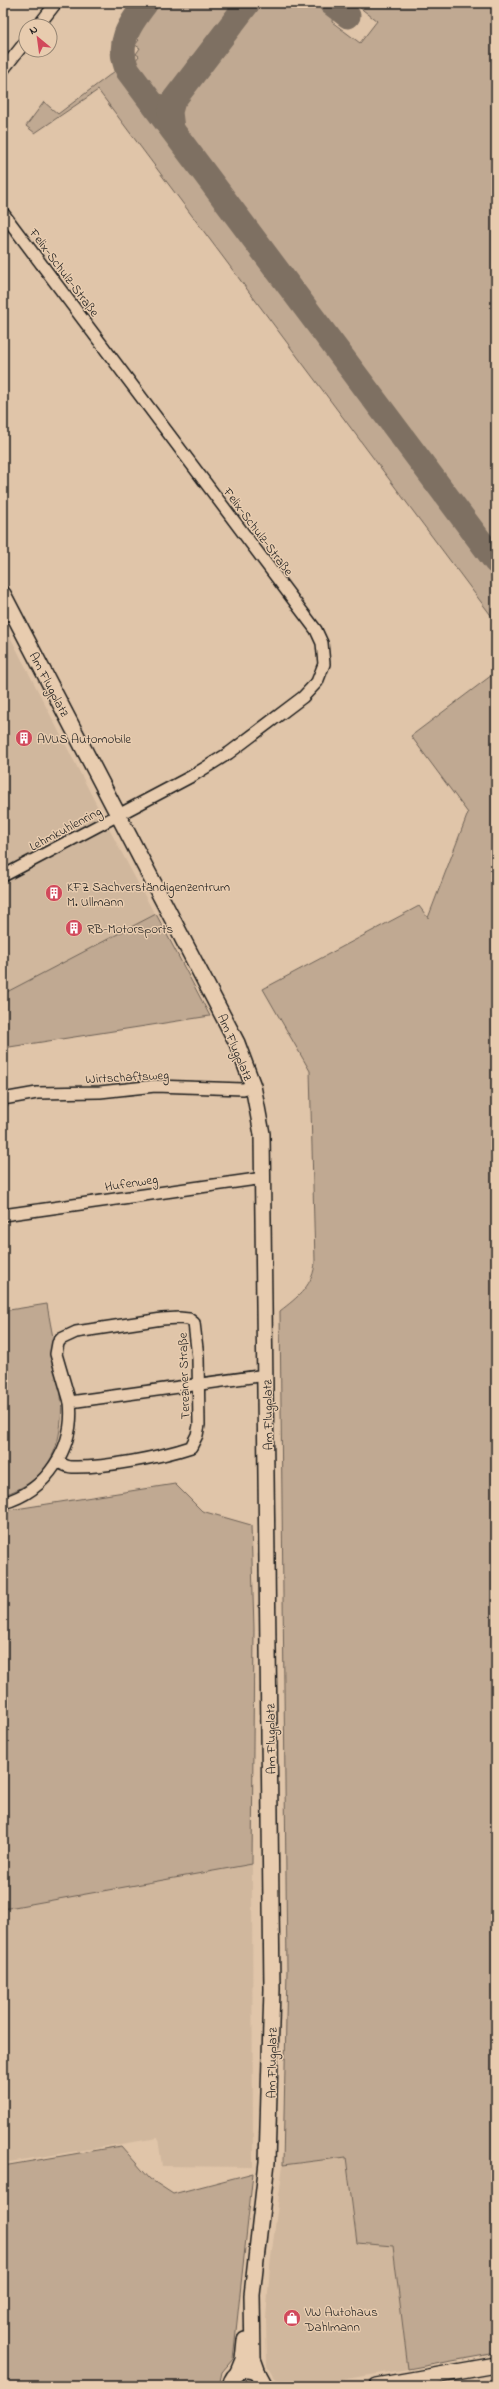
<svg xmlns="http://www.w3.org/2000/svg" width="499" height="2389" font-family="'Indie Flower',sans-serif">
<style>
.built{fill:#d0b79d}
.green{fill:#c0a992;stroke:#6e6257}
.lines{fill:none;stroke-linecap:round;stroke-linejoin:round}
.taxiway{stroke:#7e7062;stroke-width:25}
.street-casing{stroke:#1c1c1c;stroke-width:14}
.secondary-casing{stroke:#1c1c1c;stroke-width:18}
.street{stroke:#e8ccaf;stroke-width:11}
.secondary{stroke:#e8ccaf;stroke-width:15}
.labels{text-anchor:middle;stroke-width:3;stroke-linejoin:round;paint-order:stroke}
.street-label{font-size:13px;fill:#1c1c1c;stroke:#e8ccaf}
.poi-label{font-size:13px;fill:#1c1c1c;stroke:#e8ccaf;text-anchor:start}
</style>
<rect width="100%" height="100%" fill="#e0c5a9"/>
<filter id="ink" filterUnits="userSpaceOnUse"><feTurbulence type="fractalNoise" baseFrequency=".025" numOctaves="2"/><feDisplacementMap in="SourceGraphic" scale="8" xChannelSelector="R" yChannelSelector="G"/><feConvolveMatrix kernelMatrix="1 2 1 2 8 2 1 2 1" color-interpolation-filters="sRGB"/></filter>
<g filter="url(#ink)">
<g class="built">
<path d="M3,623L108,827L209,1016L3,1048Z"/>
<path d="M252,1864L253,2167L162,2166L158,2138L3,2163V1901Z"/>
<path d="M346,2157L357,2243L393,2246L408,2369L303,2386L287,2384L274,2378L267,2366L266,2319L270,2266L283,2165Z"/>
</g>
<g class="green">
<path d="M154,3H238L171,91L163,95L151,92L136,72L140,68L135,61L139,56L136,54L140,48L135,45L139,40L135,37L138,32L134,29Z"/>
<path d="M258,3H322L333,12L332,22L360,43L377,21L354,3H496V550L182,131L179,116L183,100Z"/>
<path d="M119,68L496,575V622L98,90L35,133L26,126L44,102L58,114Z"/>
<path d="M496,672V2353L408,2369L393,2246L357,2243L346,2157L283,2165L287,1970L280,1311C298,1297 314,1285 315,1261L310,1071L263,989L419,906L428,918L468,813L411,736Z"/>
<path d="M156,914L210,1016L3,1048V994Z"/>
<path d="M47,1304C57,1369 90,1469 3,1495V1311Z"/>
<path d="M175,1484L202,1511L251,1525L254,1629L252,1864L3,1909V1511Z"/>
<path d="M121,2146L150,2179L173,2194L253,2173L233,2359L222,2372L219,2386H3V2166Z"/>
<path d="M252,2377L258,2386H236L242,2378Z"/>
</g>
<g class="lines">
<g class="taxiway">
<path d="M146,3C130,24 115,43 128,71L496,562"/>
<path d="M331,3L348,16"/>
<path d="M172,129L170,112L173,101L248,3"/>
</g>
<defs>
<g id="street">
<path d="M38,26L56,3"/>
<path d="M3,70L26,41"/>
<path d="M3,213L316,630L322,643L324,664L317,682L303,697L229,753L192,776L3,876"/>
<path d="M3,1099L37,1093L100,1092L155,1086L243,1089L253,1086"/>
<path d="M3,1215L264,1178"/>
<path d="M58,1462C62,1464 67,1467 72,1467C104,1468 161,1457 191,1447L197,1435L199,1425L198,1357L194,1323L189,1319L179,1318L162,1319L76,1332L61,1339L58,1343L56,1354L70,1402"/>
<path d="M3,1503C47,1491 75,1447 70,1402L266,1375"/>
</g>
<g id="secondary">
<path d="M3,594L237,1043L253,1086L262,1134L272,1989L267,2162L252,2295L253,2359L258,2373"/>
<path d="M238,2372L243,2360L245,2340"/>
<path d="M230,2386C233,2372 246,2366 258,2373L265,2386"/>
<path d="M377,2386L496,2365"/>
</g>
</defs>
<use href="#street" class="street-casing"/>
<use href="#secondary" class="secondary-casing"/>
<use href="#street" class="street"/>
<use href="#secondary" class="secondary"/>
</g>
</g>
<defs>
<symbol id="building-disc" viewBox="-11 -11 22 22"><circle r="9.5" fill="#d1495b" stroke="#e8ccaf"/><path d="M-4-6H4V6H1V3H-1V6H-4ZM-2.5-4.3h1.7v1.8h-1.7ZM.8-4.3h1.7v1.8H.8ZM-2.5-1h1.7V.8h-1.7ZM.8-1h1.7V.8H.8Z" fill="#fff"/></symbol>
<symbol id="shop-disc" viewBox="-11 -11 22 22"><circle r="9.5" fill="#d1495b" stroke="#e8ccaf"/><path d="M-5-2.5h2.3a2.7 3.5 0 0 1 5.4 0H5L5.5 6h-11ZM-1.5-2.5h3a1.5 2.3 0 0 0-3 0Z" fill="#fff"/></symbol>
</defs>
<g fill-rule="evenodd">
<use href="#building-disc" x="14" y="728" width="20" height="20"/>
<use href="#building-disc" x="44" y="883" width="20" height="20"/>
<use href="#building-disc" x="64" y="918" width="20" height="20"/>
<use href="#shop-disc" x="282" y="2308" width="20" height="20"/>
</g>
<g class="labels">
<g class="street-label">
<text transform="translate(65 272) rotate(53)" y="5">Felix-Schulz-Straße</text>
<text transform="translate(259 531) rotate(53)" y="5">Felix-Schulz-Straße</text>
<text transform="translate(50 684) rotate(62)" y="5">Am Flugplatz</text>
<text transform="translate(65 828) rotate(-28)" y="5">Lehmkuhlenring</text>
<text transform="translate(236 1047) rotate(67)" y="5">Am Flugplatz</text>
<text transform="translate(127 1076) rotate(-3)" y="5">Wirtschaftsweg</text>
<text transform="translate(131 1182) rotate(-9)" y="5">Hufenweg</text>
<text transform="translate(183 1376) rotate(-92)" y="5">Tereziner Straße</text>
<text transform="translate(267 1415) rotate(-91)" y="5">Am Flugplatz</text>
<text transform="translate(270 1739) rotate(-91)" y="5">Am Flugplatz</text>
<text transform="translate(271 2063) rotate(-89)" y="5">Am Flugplatz</text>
</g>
<g class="poi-label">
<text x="37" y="743">AVUS Automobile</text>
<text x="67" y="891">KFZ Sachverständigenzentrum<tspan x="67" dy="15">M. Ullmann</tspan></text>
<text x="87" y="933">RB-Motorsports</text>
<text x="305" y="2316">VW Autohaus<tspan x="305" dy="15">Dahlmann</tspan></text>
</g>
</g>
<rect width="499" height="2389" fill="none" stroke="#e8ccaf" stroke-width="16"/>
<rect x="8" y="8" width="483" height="2373" fill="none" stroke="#1c1c1c" stroke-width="1.5" filter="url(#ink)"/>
<g transform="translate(38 38) rotate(331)"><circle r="19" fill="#e8ccaf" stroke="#968674"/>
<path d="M0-3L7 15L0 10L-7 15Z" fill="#d1495b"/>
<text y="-6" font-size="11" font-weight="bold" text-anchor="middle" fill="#1c1c1c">N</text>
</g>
</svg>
